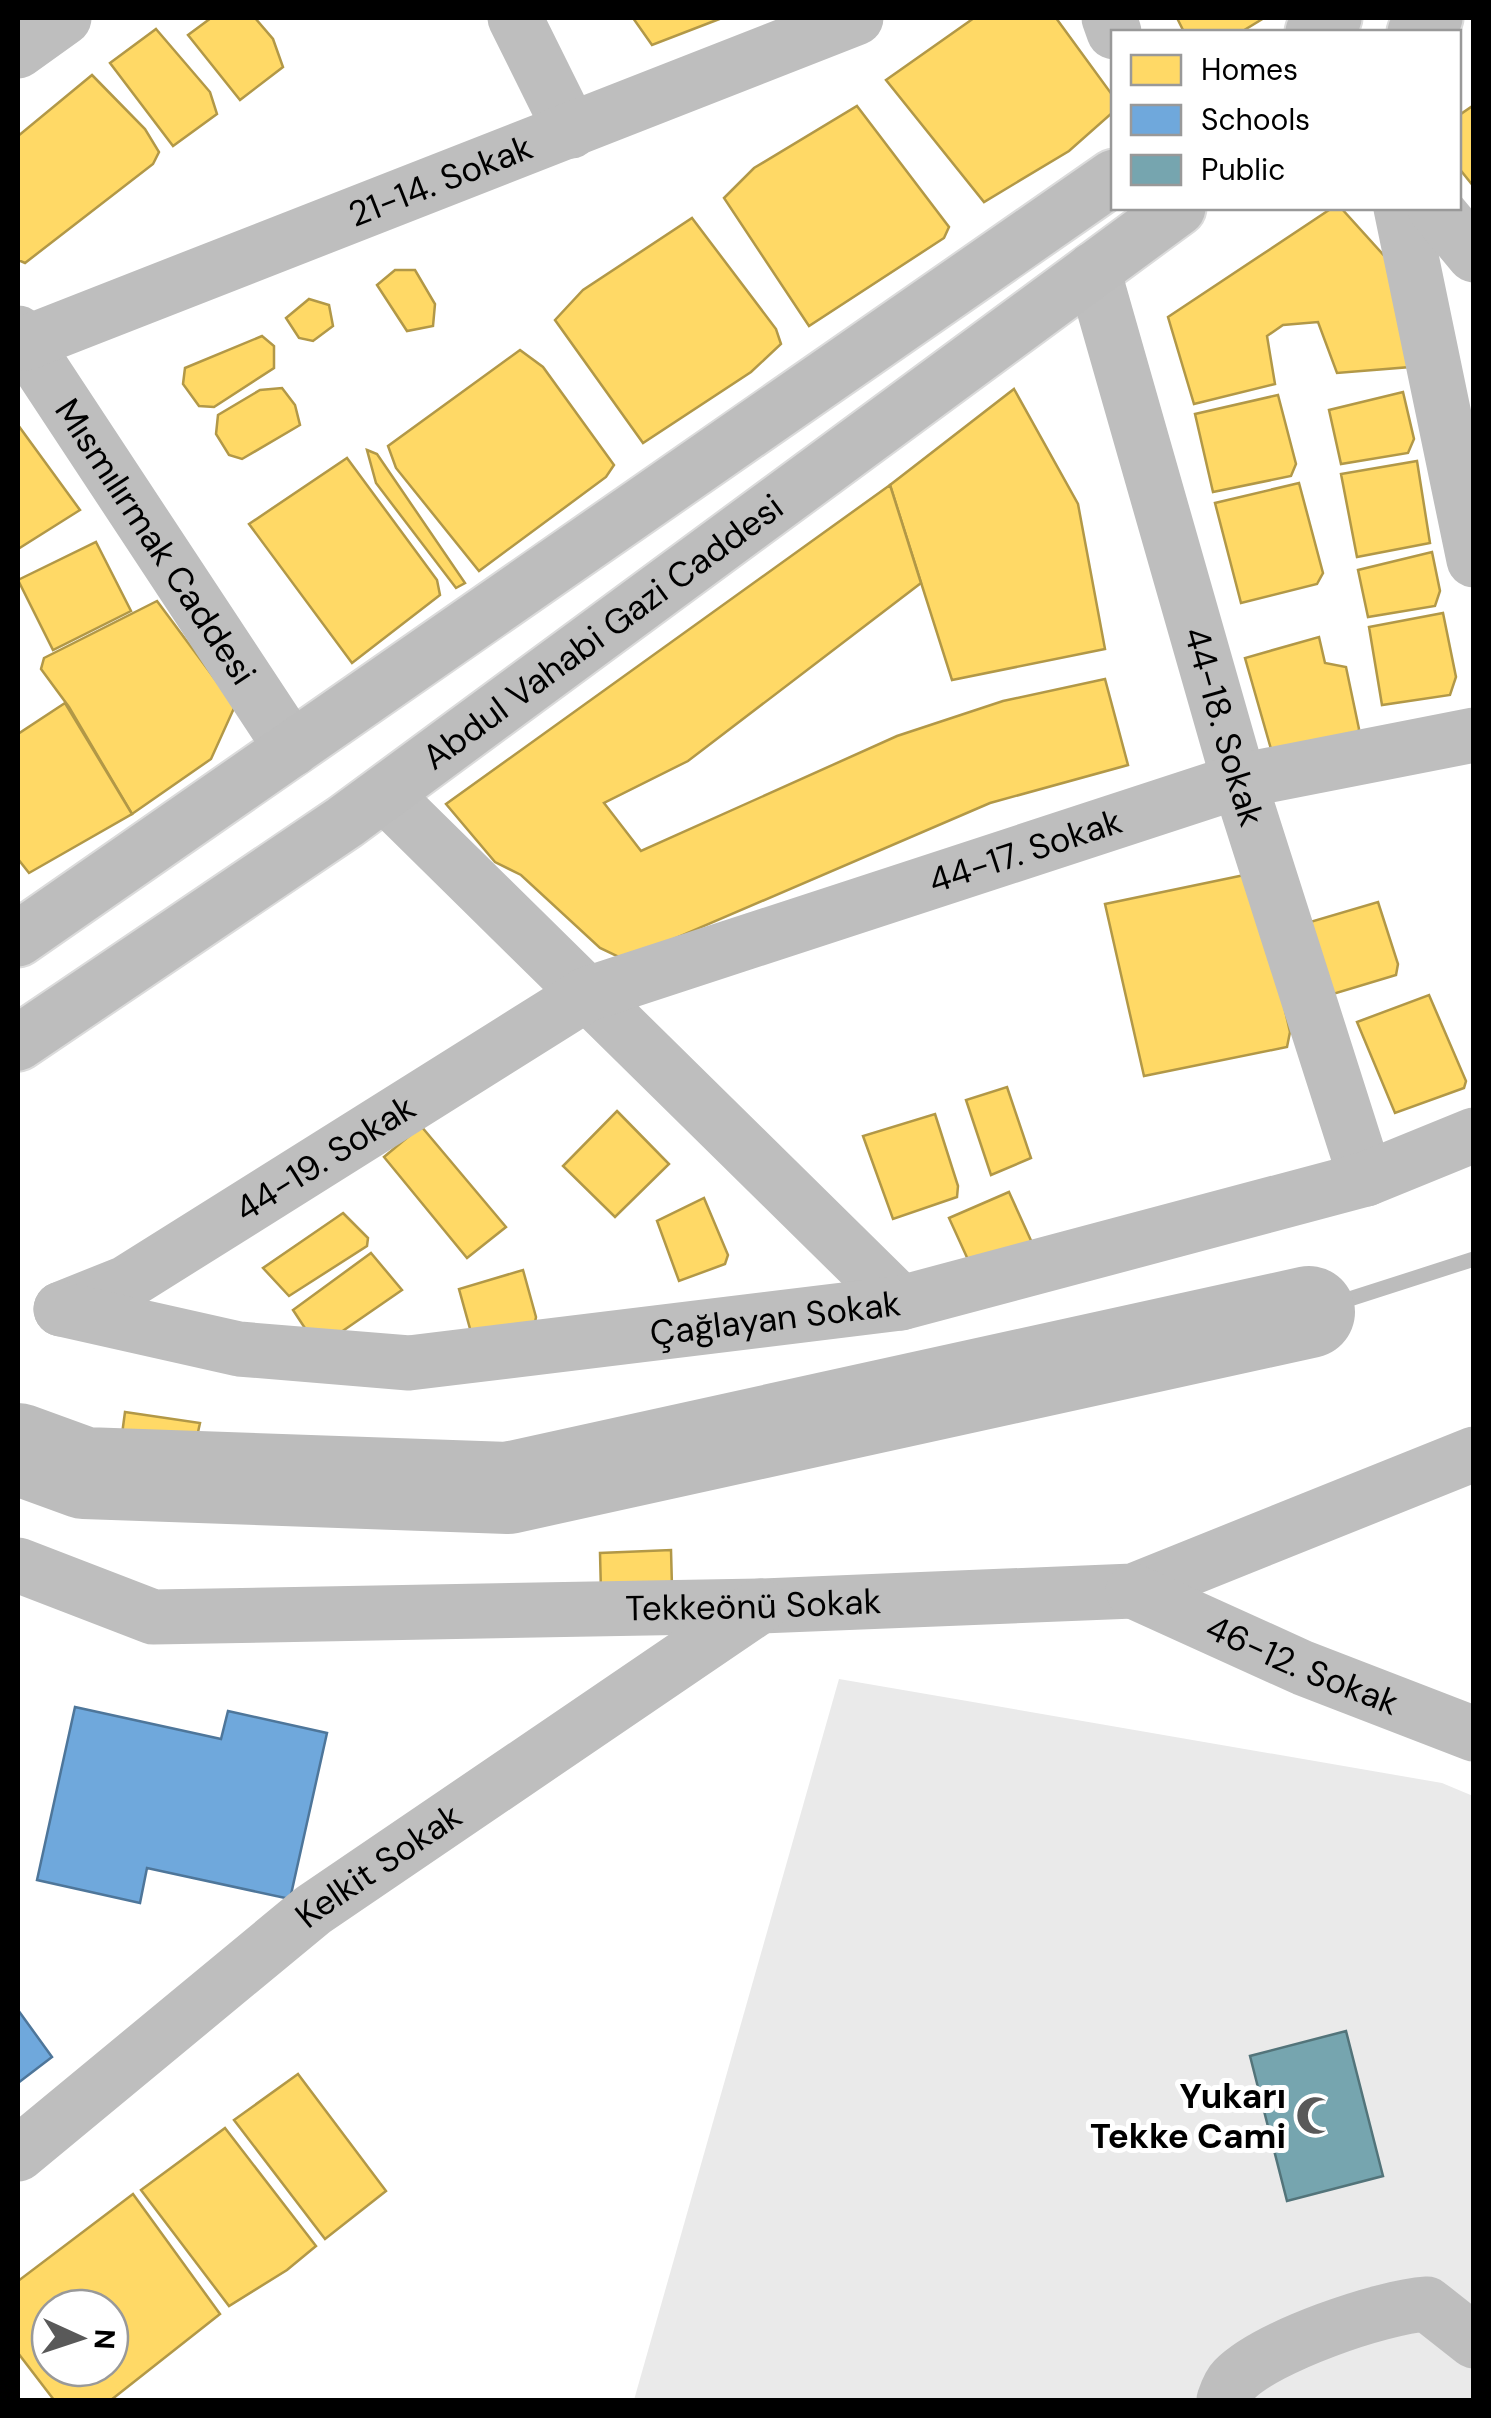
<svg xmlns="http://www.w3.org/2000/svg" width="1491" height="2418" font-family="'DM Sans',sans-serif">
<style>
.green{fill:#eaeaea}
.homes{fill:#ffd966;stroke:#b29847;stroke-width:2.5;fill-rule:evenodd}
.schools{fill:#6fa8dc;stroke:#4e769a;stroke-width:2.5}
.public{fill:#76a5af;stroke:#53747a;stroke-width:2.5}
.lines{fill:none;stroke-linecap:round;stroke-linejoin:round}
.stream{stroke:#bcbcbc;stroke-width:15}
.river{stroke:#bcbcbc;stroke-width:92}
.major-casing{stroke:#dbdbdb;stroke-width:59}
.minor{stroke:#bebebe;stroke-width:55}
.major{stroke:#bdbdbd;stroke-width:55}
.labels{text-anchor:middle;stroke-width:10;stroke-linejoin:round;paint-order:stroke}
.street-label{font-size:35px;fill:#000;stroke:#fff}
.poi-label{font-size:35px;font-weight:bold;fill:#000;stroke:#fff;text-anchor:end}
</style>
<rect width="100%" height="100%" fill="#fff"/>
<path class="green" d="M839,1679L1442,1783L1473,1796V2400H634Z"/>
<g class="homes">
<path d="M211,18H255L273,39L283,67L240,100L188,35Z"/>
<path d="M633,18H722L652,45Z"/>
<path d="M974,18H1056L1113,96L1112,113L1069,151L984,202L886,80Z"/>
<path d="M1177,18H1264L1241,32H1184Z"/>
<path d="M156,29L210,92L217,114L173,146L110,63Z"/>
<path d="M92,75L145,129L159,152L153,164L25,263L18,260V136Z"/>
<path d="M1474,105V187L1458,167V116Z"/>
<path d="M857,106L949,227L944,238L809,326L724,198L754,168Z"/>
<path d="M1332,208H1341L1398,271L1410,367L1337,373L1318,322L1283,325L1267,336L1275,384L1194,404L1168,317Z"/>
<path d="M692,218L776,329L781,344L751,372L643,443L555,320L583,290Z"/>
<path d="M395,270H415L435,304L433,326L407,331L377,285Z"/>
<path d="M309,299L329,305L333,326L313,341L299,338L286,318Z"/>
<path d="M262,336L274,346V368L214,407L199,406L183,384L185,368Z"/>
<path d="M520,350L543,367L614,465L606,477L479,571L396,468L388,446Z"/>
<path d="M282,388L295,405L300,425L242,459L229,455L216,434L218,415L260,390Z"/>
<path d="M1014,389L1078,504L1105,649L952,680L890,485Z"/>
<path d="M1403,392L1414,439L1408,453L1341,464L1329,410Z"/>
<path d="M1278,395L1296,464L1291,476L1213,492L1195,414Z"/>
<path d="M18,425L80,510L18,549Z"/>
<path d="M367,450L377,454L465,583L456,588L376,483Z"/>
<path d="M347,458L437,580L440,595L352,663L249,524Z"/>
<path d="M1417,461L1430,543L1357,557L1341,474Z"/>
<path d="M1299,483L1323,573L1317,584L1241,603L1215,503Z"/>
<path d="M890,485L921,583L688,761L604,803L641,851L897,736L1003,701L1105,679L1128,765L990,803L625,960L600,948L521,875L495,862L446,804Z"/>
<path d="M96,542L131,611L53,650L18,580Z"/>
<path d="M1432,552L1440,591L1435,606L1368,617L1358,570Z"/>
<path d="M157,601L235,706L211,759L132,814L69,707L41,669L44,658Z"/>
<path d="M1443,613L1456,677L1450,695L1382,705L1369,627Z"/>
<path d="M1319,637L1325,663L1346,667L1359,729L1356,741L1275,763L1245,658Z"/>
<path d="M65,703L132,814L29,873L18,859V734Z"/>
<path d="M1254,873L1290,1032L1287,1047L1144,1076L1105,904Z"/>
<path d="M1378,902L1398,964L1396,975L1333,994L1310,922Z"/>
<path d="M1429,995L1466,1081L1464,1088L1395,1113L1357,1022Z"/>
<path d="M1007,1087L1031,1158L991,1175L966,1100Z"/>
<path d="M617,1111L669,1164L615,1217L563,1166Z"/>
<path d="M935,1114L958,1186L957,1197L893,1219L863,1136Z"/>
<path d="M421,1126L506,1227L467,1258L384,1157Z"/>
<path d="M1009,1192L1033,1245L975,1275L949,1218Z"/>
<path d="M704,1198L728,1255L725,1264L679,1281L657,1221Z"/>
<path d="M343,1213L368,1238L367,1246L289,1296L263,1268Z"/>
<path d="M371,1253L402,1290L318,1348L293,1310Z"/>
<path d="M523,1270L536,1317L534,1329L474,1343L459,1289Z"/>
<path d="M125,1412L200,1423L192,1459L120,1449Z"/>
<path d="M671,1550L672,1587L601,1593L600,1553Z"/>
<path d="M298,2074L386,2191L325,2239L234,2120Z"/>
<path d="M225,2128L316,2246L287,2270L229,2306L141,2190Z"/>
<path d="M133,2194L220,2314L111,2400H54L18,2353V2281ZM50,2308H110V2368H50Z"/>
</g>
<g class="schools">
<path d="M75,1707L221,1739L228,1711L327,1733L290,1899L147,1868L140,1903L37,1880Z"/>
<path d="M18,2010L52,2057L18,2083Z"/>
</g>
<path class="public" d="M1346,2031L1383,2176L1287,2201L1250,2056Z"/>
<g class="lines">
<path class="stream" d="M1309,1312L1474,1259"/>
<path class="river" d="M18,1449L84,1473L508,1488L1309,1312"/>
<defs>
<g id="major">
<path d="M1313,32L1334,18"/>
<path d="M1415,32L1435,18"/>
<path d="M18,939L1114,177"/>
<path id="s9" d="M18,1043L345,822L1178,208"/>
</g>
</defs>
<use href="#major" class="major-casing"/>
<g class="minor">
<path d="M515,18L571,131"/>
<path d="M1109,18L1114,32"/>
<path d="M18,51L64,18"/>
<path d="M1401,208L1474,560"/>
<path d="M1435,208L1474,255"/>
<path id="s1" d="M1093,270L1239,781L1366,1179"/>
<path id="s2" d="M18,333L292,749"/>
<path id="s3" d="M26,343L856,18"/>
<path d="M384,794L901,1303"/>
<path id="s4" d="M61,1309L126,1283L585,995L1239,781L1474,735"/>
<path id="s5" d="M61,1309L239,1349L409,1363L901,1303L1366,1179L1474,1135"/>
<path id="s6" d="M18,1565L153,1617L760,1606L1133,1591L1474,1454"/>
<path id="s7" d="M1133,1591L1303,1668L1474,1734"/>
<path id="s8" d="M18,2154L313,1910L760,1606"/>
<path d="M1224,2400C1226,2394 1229,2385 1234,2380C1267,2346 1381,2307 1427,2304L1474,2341"/>
</g>
<use href="#major" class="major"/>
</g>
<defs>
<symbol id="mosque-bare" viewBox="-9 -9 18 18"><path d="M3.5-4.9A6 6 0 1 0 3.5 4.9A5 5 0 1 1 3.5-4.9Z" fill="#595959" stroke="#fff" stroke-width="2.5" paint-order="stroke"/></symbol>
</defs>
<g fill-rule="evenodd">
<use href="#mosque-bare" x="1288" y="2088" width="55" height="55"/>
</g>
<g class="labels">
<g class="street-label">
<text dy="12" stroke="none"><textPath href="#s3" startOffset="445">21-14. Sokak</textPath></text>
<text dy="12" stroke="none"><textPath href="#s2" startOffset="250">Mısmılırmak Caddesi</textPath></text>
<text dy="12" stroke="none"><textPath href="#s9" startOffset="715">Abdul Vahabi Gazi Caddesi</textPath></text>
<text dy="12" stroke="none"><textPath href="#s1" startOffset="475">44-18. Sokak</textPath></text>
<text dy="12" stroke="none"><textPath href="#s4" startOffset="1075">44-17. Sokak</textPath></text>
<text dy="12" stroke="none"><textPath href="#s4" startOffset="305">44-19. Sokak</textPath></text>
<text dy="12" stroke="none"><textPath href="#s5" startOffset="722">Çağlayan Sokak</textPath></text>
<text dy="12" stroke="none"><textPath href="#s6" startOffset="745">Tekkeönü Sokak</textPath></text>
<text dy="12" stroke="none"><textPath href="#s7" startOffset="185">46-12. Sokak</textPath></text>
<text dy="12" stroke="none"><textPath href="#s8" startOffset="462">Kelkit Sokak</textPath></text>
</g>
<g class="poi-label">
<text x="1286" y="2108">Yukarı<tspan x="1286" dy="40">Tekke Cami</tspan></text>
</g>
</g>
<rect width="1491" height="2418" fill="none" stroke="#000000" stroke-width="40"/>
<rect x="1111" y="30" width="350" height="180" fill="#ffffff" stroke="#999999" stroke-width="2.5"/>
<rect x="1131" y="55" width="50" height="30" fill="#ffd966" stroke="#999999" stroke-width="2.5"/>
<text x="1201" y="80" font-size="30" fill="#000000">Homes</text>
<rect x="1131" y="105" width="50" height="30" fill="#6fa8dc" stroke="#999999" stroke-width="2.5"/>
<text x="1201" y="130" font-size="30" fill="#000000">Schools</text>
<rect x="1131" y="155" width="50" height="30" fill="#76a5af" stroke="#999999" stroke-width="2.5"/>
<text x="1201" y="180" font-size="30" fill="#000000">Public</text>
<g transform="translate(80 2338) rotate(93)"><circle r="48" fill="#ffffff" stroke="#999999" stroke-width="2.5"/>
<path d="M0-8L18 38L0 25L-18 38Z" fill="#595959"/>
<text y="-15" font-size="28" font-weight="bold" text-anchor="middle" fill="#000000">N</text>
</g>
</svg>
